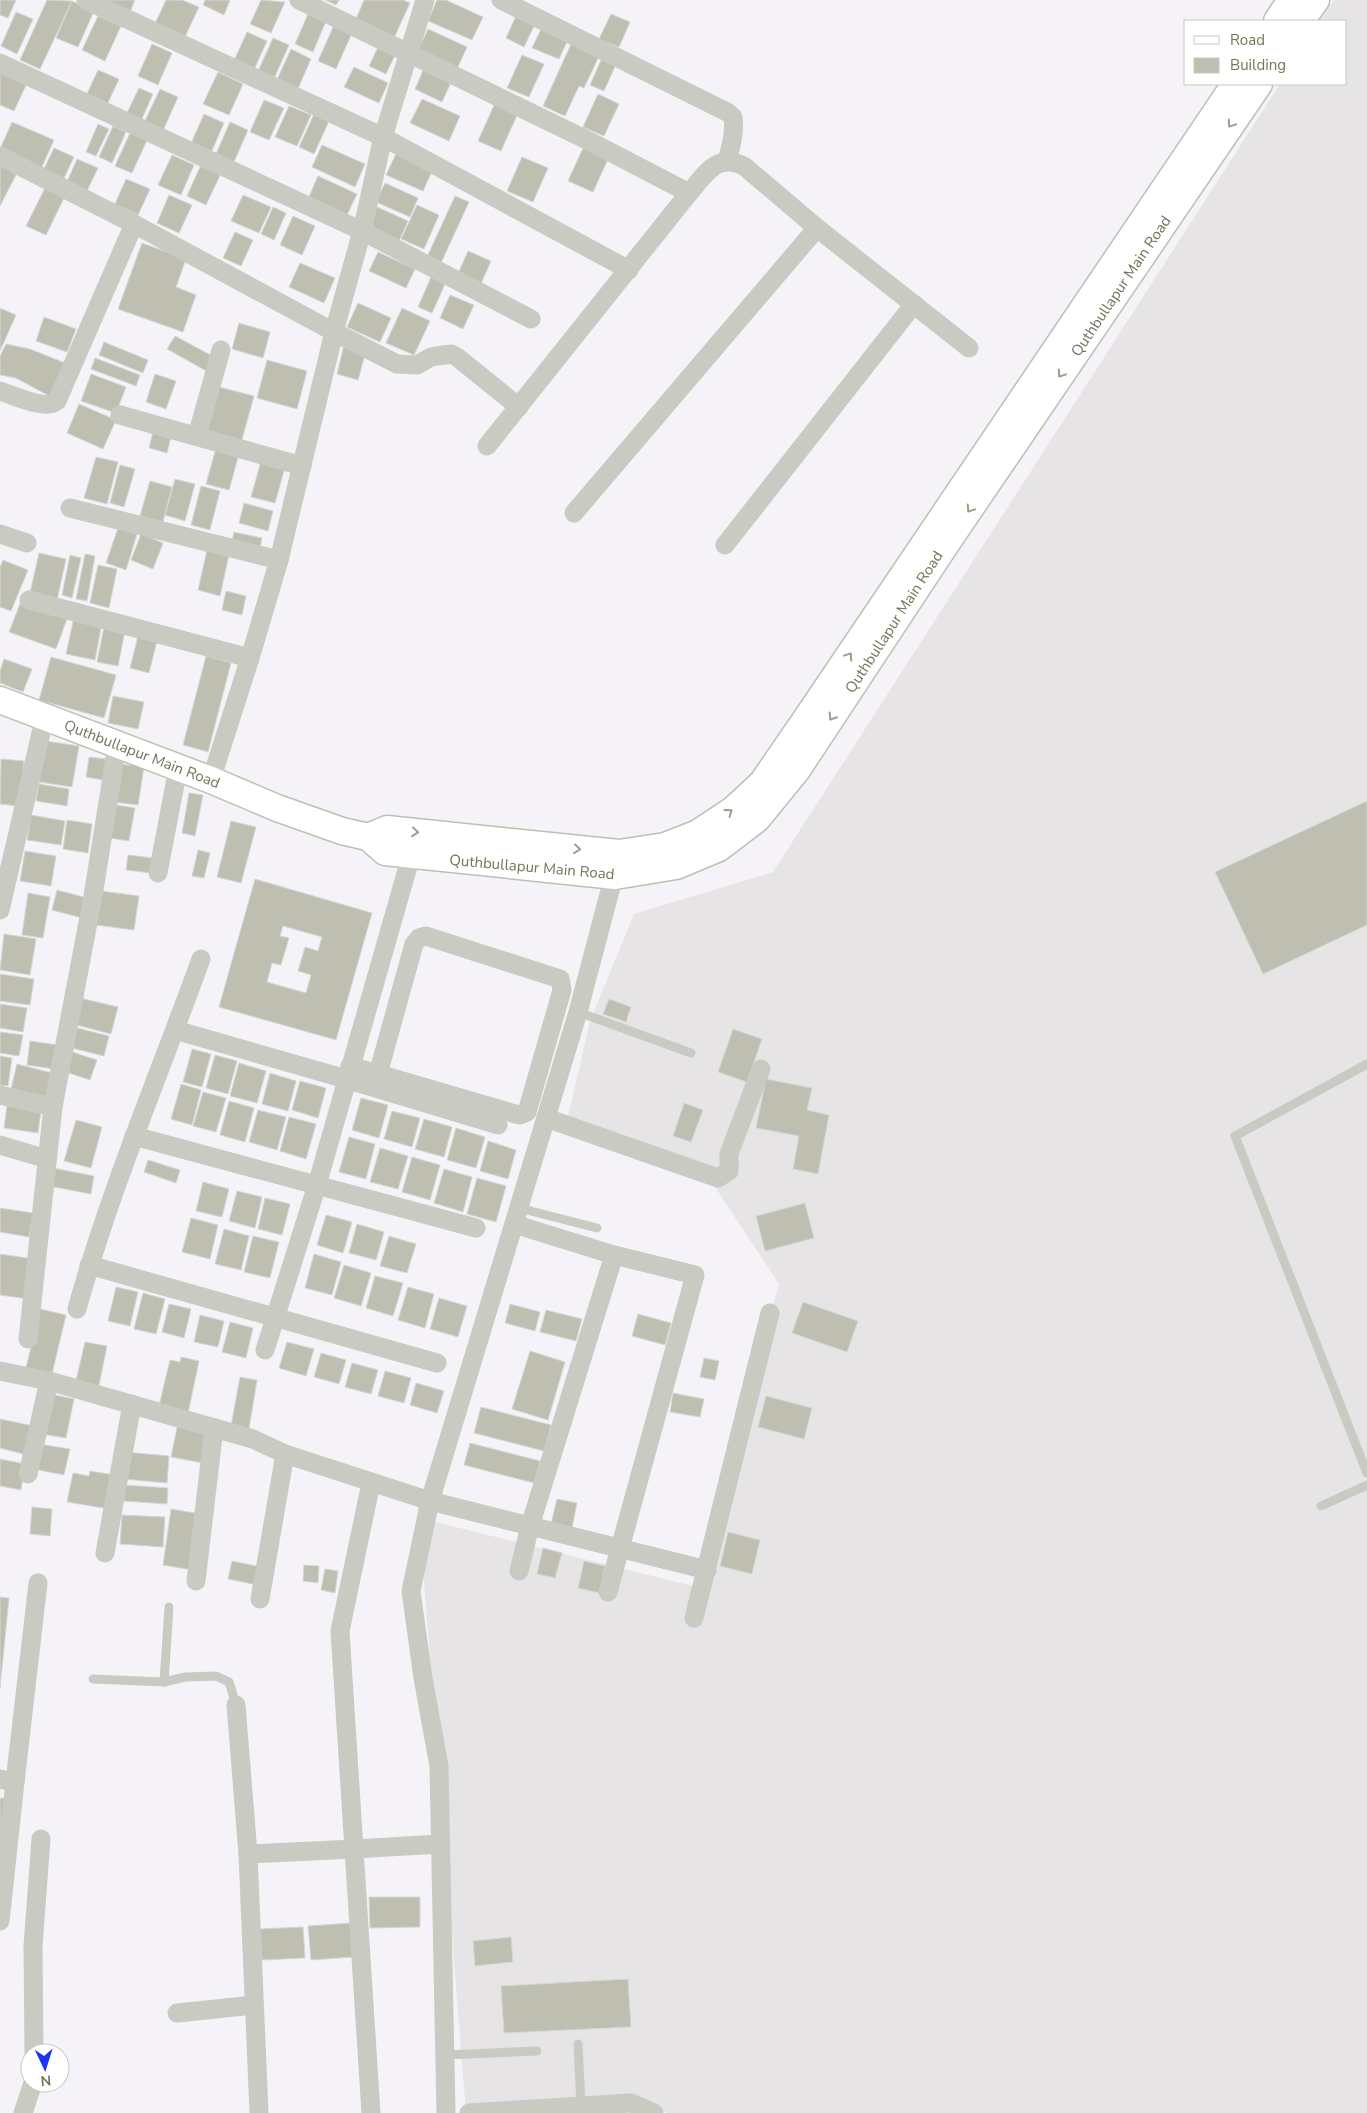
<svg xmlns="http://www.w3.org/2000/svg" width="1367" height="2113" font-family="'Nunito Sans',sans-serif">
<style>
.built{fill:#e6e4e4}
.building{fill:#bebeb1;stroke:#d7d6d8;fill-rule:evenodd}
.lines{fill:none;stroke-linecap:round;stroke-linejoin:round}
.secondary-casing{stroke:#bebfb3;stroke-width:29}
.service{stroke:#c9cac1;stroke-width:9}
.minor{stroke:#c9cac1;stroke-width:19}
.secondary{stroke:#fff;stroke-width:26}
.oneway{stroke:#9d9e89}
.labels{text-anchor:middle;stroke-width:5;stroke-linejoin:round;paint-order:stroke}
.street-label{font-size:15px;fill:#737557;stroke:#fff}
</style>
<rect width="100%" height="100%" fill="#f5f3f7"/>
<path class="built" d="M1334,0H1367V2113H668L659,2110L466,2113L419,1518L697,1587L779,1284L715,1187L567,1121L590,1021L634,914L773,872L1280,84H1346V21H1320Z"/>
<g class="building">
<path d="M0,0H16L8,18L0,15Z"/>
<path d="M47,0L72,1L40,69L20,60Z"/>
<path d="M104,0H135L129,14Z"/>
<path d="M166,0H182L199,7L182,43L152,30Z"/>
<path d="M205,0H230L224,15L203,5Z"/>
<path d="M261,0L285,2L271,33L250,24Z"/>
<path d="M325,0H339L336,5Z"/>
<path d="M364,0H403L410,3L394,38L355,21Z"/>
<path d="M437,0H446L483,17L472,40L428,21Z"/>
<path d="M72,1L94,11L78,47L56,38Z"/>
<path d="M16,12L33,19L17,54L1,46Z"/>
<path d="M308,14L326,21L313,52L295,44Z"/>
<path d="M611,14L630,22L619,47L599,39Z"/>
<path d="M98,16L121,26L105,61L82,50Z"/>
<path d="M516,16L535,24L524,47L506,38Z"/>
<path d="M544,23L570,35L559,59L532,48Z"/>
<path d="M334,25L352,33L336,69L318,61Z"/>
<path d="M428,29L467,47L456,71L417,53Z"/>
<path d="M247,32L267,41L252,74L232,65Z"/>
<path d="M273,38L289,45L272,83L256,76Z"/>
<path d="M572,42L600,54L584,88L579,86L565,116L543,106Z"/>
<path d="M380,43L397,51L386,74L369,66Z"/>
<path d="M152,44L172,53L158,85L138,76Z"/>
<path d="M291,49L311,59L296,93L275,84Z"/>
<path d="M522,55L544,64L529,97L507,88Z"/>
<path d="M603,56L617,62L604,91L590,85Z"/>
<path d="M425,66L453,78L442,102L415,89Z"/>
<path d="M354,67L388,83L379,103L344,87Z"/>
<path d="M0,69L28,81L14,111L0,105Z"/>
<path d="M98,70L119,79L106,107L85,98Z"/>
<path d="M218,72L243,84L229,115L203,104Z"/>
<path d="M139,88L153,94L140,123L125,117Z"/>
<path d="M160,89L178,97L162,133L143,125Z"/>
<path d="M598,94L619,104L604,136L583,127Z"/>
<path d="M422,99L460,116L449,141L410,123Z"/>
<path d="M264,100L284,108L269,140L250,132Z"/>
<path d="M495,103L518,113L501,151L478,141Z"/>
<path d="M289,106L311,115L297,146L275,137Z"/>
<path d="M315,112L330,119L314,154L299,147Z"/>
<path d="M204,114L224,123L210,155L190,146Z"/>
<path d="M12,122L54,140L41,169L0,149Z"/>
<path d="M230,122L248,130L234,162L216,154Z"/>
<path d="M98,124L109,129L96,156L86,152Z"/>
<path d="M113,126L126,132L112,163L99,157Z"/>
<path d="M130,133L147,140L132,173L115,166Z"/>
<path d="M322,145L365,164L355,187L312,167Z"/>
<path d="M584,146L609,157L593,192L568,181Z"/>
<path d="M54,148L74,157L63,180L43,171Z"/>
<path d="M396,154L432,171L423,191L386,175Z"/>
<path d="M172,155L194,165L181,195L158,185Z"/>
<path d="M522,157L548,168L533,202L507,191Z"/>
<path d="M77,159L98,168L87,191L67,182Z"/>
<path d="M203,160L223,169L206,205L187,196Z"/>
<path d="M0,164L17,173L0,206Z"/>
<path d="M318,176L357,194L346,217L308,199Z"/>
<path d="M126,179L150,189L138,215L115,204Z"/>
<path d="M385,183L418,198L410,217L376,202Z"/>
<path d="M45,188L64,198L46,235L26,226Z"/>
<path d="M169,195L192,205L179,233L157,223Z"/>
<path d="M243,195L271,207L259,233L231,221Z"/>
<path d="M455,196L469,202L441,263L427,257Z"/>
<path d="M417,205L439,215L424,249L401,239Z"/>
<path d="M375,206L408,221L399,241L366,226Z"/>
<path d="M273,207L286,213L274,240L261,234Z"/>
<path d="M293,216L315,226L302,255L280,245Z"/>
<path d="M235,232L253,240L241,266L223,258Z"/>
<path d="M142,243L186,259L176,287L196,295L183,332L118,309Z"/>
<path d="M468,251L491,261L480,286L457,276Z"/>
<path d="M378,252L415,269L406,288L369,271Z"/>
<path d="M300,263L335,278L324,303L289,287Z"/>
<path d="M431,277L445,284L432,313L418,307Z"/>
<path d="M450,295L474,305L463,329L440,318Z"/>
<path d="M358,303L391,318L380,342L347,327Z"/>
<path d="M0,308L16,315L0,351Z"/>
<path d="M402,308L430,321L414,355L386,343Z"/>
<path d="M44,317L76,329L67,352L36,341Z"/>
<path d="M239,323L270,332L263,358L232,349Z"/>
<path d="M175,336L218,359L210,373L167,349Z"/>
<path d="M104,342L148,360L143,373L99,355Z"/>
<path d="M6,344L30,349L65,363L51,397L16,378L0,375V356Z"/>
<path d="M344,345L366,351L358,380L337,374Z"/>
<path d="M95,358L140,375L136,386L91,369Z"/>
<path d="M267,360L307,371L297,409L257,398Z"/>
<path d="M91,374L126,387L116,413L81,401Z"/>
<path d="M155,374L176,381L166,409L146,402Z"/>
<path d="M219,387L254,396L241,443L206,434Z"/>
<path d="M79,404L116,420L103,449L67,433Z"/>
<path d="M153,432L171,437L167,453L149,448Z"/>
<path d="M216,448L239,454L229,490L206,484Z"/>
<path d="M96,457L118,462L107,504L84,498Z"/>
<path d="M261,461L285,467L275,503L251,497Z"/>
<path d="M120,465L135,469L124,507L110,503Z"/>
<path d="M175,479L195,484L185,521L165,515Z"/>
<path d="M150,481L172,487L163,522L140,516Z"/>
<path d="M201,486L220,491L210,530L191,525Z"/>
<path d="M244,503L273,511L268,531L239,523Z"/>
<path d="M118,528L137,534L126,570L106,563Z"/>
<path d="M234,532L262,538L260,548L232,541Z"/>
<path d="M141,534L163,543L153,569L131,560Z"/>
<path d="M207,550L229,555L220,596L198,590Z"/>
<path d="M39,553L66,559L57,600L30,593Z"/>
<path d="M85,554L95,556L87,601L76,599Z"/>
<path d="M70,555L81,558L72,598L62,595Z"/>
<path d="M3,560L28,570L11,611L0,607V567Z"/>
<path d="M98,565L117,569L109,608L90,603Z"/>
<path d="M226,591L246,596L242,615L222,610Z"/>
<path d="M22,599L68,616L56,649L9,632Z"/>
<path d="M74,617L102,623L95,660L66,654Z"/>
<path d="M104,627L125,631L118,666L97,662Z"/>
<path d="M139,632L158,637L149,673L130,668Z"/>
<path d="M206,656L231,663L208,752L183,745Z"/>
<path d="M51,657L116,675L104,718L39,700Z"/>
<path d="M4,659L32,669L23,692L0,683V671Z"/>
<path d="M113,696L144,702L138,729L108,723Z"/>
<path d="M46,741L79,746L72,787L39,782Z"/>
<path d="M89,757L106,759L103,780L86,777Z"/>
<path d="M1,759L24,761L19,806L0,804Z"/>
<path d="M120,764L144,767L138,805L114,802Z"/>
<path d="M39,784L69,789L67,806L36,801Z"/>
<path d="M189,793L203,795L195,836L182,833Z"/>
<path d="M1367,801V925L1263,974L1215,872Z"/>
<path d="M110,804L135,808L129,841L104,837Z"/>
<path d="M31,815L65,821L61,845L27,840Z"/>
<path d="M67,820L92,824L88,853L63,849Z"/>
<path d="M231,821L256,827L241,883L217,877Z"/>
<path d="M198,850L210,853L204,878L192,876Z"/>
<path d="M25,851L56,856L51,886L20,881Z"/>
<path d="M128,855L153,858L151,873L126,870Z"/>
<path d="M255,879L372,913L336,1040L219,1007ZM283,926L322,937L318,951L305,947L298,971L311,975L306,993L267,982L272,963L281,965L289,938L280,936Z"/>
<path d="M57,890L91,899L86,919L52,910Z"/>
<path d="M101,891L139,896L134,930L96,925Z"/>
<path d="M28,893L50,897L43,938L22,935Z"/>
<path d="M4,934L36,939L30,975L0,970Z"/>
<path d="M0,974L34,979L30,1005L0,1001Z"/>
<path d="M80,998L118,1007L111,1034L73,1024Z"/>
<path d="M609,999L631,1007L626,1022L603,1014Z"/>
<path d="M0,1004L27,1008L23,1032L0,1028Z"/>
<path d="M77,1028L109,1036L104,1056L72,1048Z"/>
<path d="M733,1029L762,1039L747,1082L718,1072Z"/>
<path d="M0,1032L23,1035L19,1056L0,1053Z"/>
<path d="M30,1041L58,1045L54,1069L27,1065Z"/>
<path d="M192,1049L211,1054L202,1087L183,1082Z"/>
<path d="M72,1052L97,1060L90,1080L66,1072Z"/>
<path d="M215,1055L237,1061L228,1094L206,1088Z"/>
<path d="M0,1056L12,1058L8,1086L0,1085Z"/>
<path d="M239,1063L266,1071L257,1103L230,1096Z"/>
<path d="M17,1064L52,1073L46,1097L11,1089Z"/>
<path d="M270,1073L296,1081L288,1111L262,1104Z"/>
<path d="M766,1079L812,1088L807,1110L829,1115L818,1174L793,1169L799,1136L756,1128Z"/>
<path d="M300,1081L326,1088L318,1118L292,1110Z"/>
<path d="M181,1084L201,1090L192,1125L171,1119Z"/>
<path d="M203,1092L226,1098L216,1132L193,1126Z"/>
<path d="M361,1098L388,1105L379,1138L352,1130Z"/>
<path d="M229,1101L254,1108L245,1142L220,1135Z"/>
<path d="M684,1103L703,1110L691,1142L673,1136Z"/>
<path d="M7,1106L41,1111L38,1133L4,1128Z"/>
<path d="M258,1110L286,1117L277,1150L249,1142Z"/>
<path d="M392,1111L420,1118L412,1147L384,1139Z"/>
<path d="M289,1117L316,1124L306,1159L280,1151Z"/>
<path d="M424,1119L452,1127L444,1157L415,1149Z"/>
<path d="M76,1120L102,1127L91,1168L64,1161Z"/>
<path d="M456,1128L485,1137L476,1168L447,1160Z"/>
<path d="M349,1137L375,1144L366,1179L339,1172Z"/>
<path d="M488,1141L516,1150L508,1179L480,1171Z"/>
<path d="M380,1148L408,1156L398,1189L370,1182Z"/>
<path d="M412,1157L440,1165L430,1200L402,1192Z"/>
<path d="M148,1160L180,1170L176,1183L144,1172Z"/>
<path d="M53,1168L94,1176L91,1194L49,1186Z"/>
<path d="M444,1169L472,1177L463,1212L434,1203Z"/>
<path d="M477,1178L506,1186L496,1222L467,1214Z"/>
<path d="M203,1182L229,1189L222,1217L196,1211Z"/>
<path d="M237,1191L262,1197L255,1228L229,1221Z"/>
<path d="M265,1198L290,1204L282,1235L258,1229Z"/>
<path d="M805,1203L814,1238L765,1251L756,1216Z"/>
<path d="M0,1208L33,1213L29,1237L0,1232Z"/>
<path d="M326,1215L352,1222L343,1253L317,1245Z"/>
<path d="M191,1218L218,1225L210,1259L182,1252Z"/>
<path d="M357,1224L384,1232L376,1260L349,1253Z"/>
<path d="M224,1229L249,1236L241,1270L215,1264Z"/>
<path d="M253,1236L279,1242L270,1278L244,1272Z"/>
<path d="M389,1236L416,1244L407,1273L380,1266Z"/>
<path d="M0,1254L34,1259L28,1299L0,1295Z"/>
<path d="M314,1254L341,1262L332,1295L305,1288Z"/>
<path d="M344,1265L371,1273L361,1306L334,1298Z"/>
<path d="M375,1276L403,1283L393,1316L366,1308Z"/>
<path d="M116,1287L138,1292L130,1326L108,1321Z"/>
<path d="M408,1287L434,1294L425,1328L398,1320Z"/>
<path d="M143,1293L165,1299L156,1334L134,1329Z"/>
<path d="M439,1298L467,1306L458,1337L430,1329Z"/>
<path d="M803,1302L858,1321L847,1352L792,1333Z"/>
<path d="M169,1304L191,1309L184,1338L162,1332Z"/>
<path d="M510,1304L540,1312L535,1331L505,1323Z"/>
<path d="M40,1309L66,1315L51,1378L25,1372Z"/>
<path d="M546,1310L582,1319L576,1341L540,1332Z"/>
<path d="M638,1314L671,1323L665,1345L632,1336Z"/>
<path d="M200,1315L224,1321L218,1347L194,1342Z"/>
<path d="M230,1322L253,1328L246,1358L222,1352Z"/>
<path d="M85,1342L107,1346L98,1390L75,1385Z"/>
<path d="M287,1342L314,1349L306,1376L279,1368Z"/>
<path d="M530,1351L565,1362L548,1420L512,1409Z"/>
<path d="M321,1353L346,1360L339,1384L314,1377Z"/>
<path d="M181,1357L199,1361L188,1413L159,1406L170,1360L180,1362Z"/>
<path d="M704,1358L719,1361L715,1380L700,1377Z"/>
<path d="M352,1363L378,1370L371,1394L345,1387Z"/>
<path d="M385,1371L411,1378L404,1403L378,1396Z"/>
<path d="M240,1377L257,1380L249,1429L231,1426Z"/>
<path d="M416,1383L444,1391L437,1413L410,1405Z"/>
<path d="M673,1393L704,1399L700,1417L670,1412Z"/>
<path d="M50,1394L74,1399L66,1438L42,1434Z"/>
<path d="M766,1396L812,1408L804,1439L758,1427Z"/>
<path d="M481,1407L551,1425L544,1451L474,1433Z"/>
<path d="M0,1419L34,1426L27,1455L0,1448Z"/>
<path d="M178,1423L210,1430L203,1463L171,1457Z"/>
<path d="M470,1443L540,1461L534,1483L464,1465Z"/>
<path d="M39,1444L70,1449L64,1475L34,1469Z"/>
<path d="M125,1452L169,1456L167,1483L123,1479Z"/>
<path d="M0,1459L25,1464L21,1490L0,1486Z"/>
<path d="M90,1471L115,1475L109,1509L67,1502L73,1473L89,1476Z"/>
<path d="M125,1485L168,1488L167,1504L124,1501Z"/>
<path d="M557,1499L577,1503L572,1528L551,1524Z"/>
<path d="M32,1507L52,1509L50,1536L30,1534Z"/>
<path d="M171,1509L200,1514L192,1570L163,1565Z"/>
<path d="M122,1515L165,1517L163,1547L120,1544Z"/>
<path d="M728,1532L760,1540L752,1574L720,1566Z"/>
<path d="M543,1548L562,1553L555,1578L537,1574Z"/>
<path d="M232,1561L261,1567L257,1585L228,1579Z"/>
<path d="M584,1561L605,1566L599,1593L578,1588Z"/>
<path d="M304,1565L319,1566L318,1583L303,1581Z"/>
<path d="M325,1569L338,1571L335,1593L321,1590Z"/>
<path d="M0,1597L9,1598L0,1688Z"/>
<path d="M0,1798L8,1799L0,1861Z"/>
<path d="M369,1897H420V1927L370,1928Z"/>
<path d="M351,1923L353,1957L311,1960L308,1926Z"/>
<path d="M303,1927L305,1958L262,1960L260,1929Z"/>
<path d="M511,1937L513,1962L475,1966L473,1941Z"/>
<path d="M628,1979L631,2027L504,2033L501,1986Z"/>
</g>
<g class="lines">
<defs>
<g id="secondary">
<path d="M1277,21L1291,0"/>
<path d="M1301,21L1316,0"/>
<path d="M0,700L211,780L277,808L342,831L368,837L385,852L615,876L676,866L719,848L757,819L797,770L946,544L1259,84"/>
<path d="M368,837L387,829L619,853L665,846L698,833L734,809L762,783L808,716L1235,84"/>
</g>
</defs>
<use href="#secondary" class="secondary-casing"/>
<g class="service">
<path d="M578,1012L691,1053"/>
<path d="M1367,1064L1235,1136L1367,1473"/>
<path d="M519,1208L597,1228"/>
<path d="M1321,1506L1367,1485"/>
<path d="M93,1679L164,1682L185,1677L216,1676L229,1682L236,1705"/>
<path d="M164,1682L169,1607"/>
<path d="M578,2044L581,2106"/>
<path d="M444,2055L537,2051"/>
</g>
<g class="minor">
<path d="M86,0L383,137L629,270"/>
<path d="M299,0L589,141L689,193C706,174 716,153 744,166L817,228L969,348"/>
<path d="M501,0L727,112L733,117C735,133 731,146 727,161"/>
<path d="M0,63L362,231L531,319"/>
<path d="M0,156L134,224L334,332L397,364L417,365L431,357L451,354L457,357L519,407"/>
<path d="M0,391C13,395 46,411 57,401L134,224"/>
<path d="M120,415L302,466"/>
<path d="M197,436L221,350"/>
<path d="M487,446L689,193"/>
<path d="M70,508L279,560"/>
<path d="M574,513L817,228"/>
<path d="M0,534L27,543"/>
<path d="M725,545L914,304"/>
<path d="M29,600L250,658"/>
<path d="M211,780L250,658L279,560L334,332L362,231L383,137L425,0"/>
<path d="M158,873L178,768"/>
<path d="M0,910L45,716"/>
<path d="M175,1030L346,1079L498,1125"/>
<path d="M350,1066L378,1074L519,1115L527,1112L562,990L560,979L426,936L419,938L414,944L378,1074"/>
<path d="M0,1095L53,1107"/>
<path d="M546,1118L718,1178L729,1171V1154L761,1069"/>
<path d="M134,1136L476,1228"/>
<path d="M0,1145L47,1159"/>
<path d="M514,1224L614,1255L695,1275L608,1592"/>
<path d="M89,1265L437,1363"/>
<path d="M77,1309C110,1190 159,1075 201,959"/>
<path d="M28,1339L53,1107L93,896L117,746"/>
<path d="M265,1350L317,1185L411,856"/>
<path d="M0,1371L49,1381L253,1439L285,1454L430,1501L707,1570"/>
<path d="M28,1474L49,1381"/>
<path d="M105,1553L132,1404"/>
<path d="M519,1571L530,1526L614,1255"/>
<path d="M196,1581L214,1428"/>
<path d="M260,1599L285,1454"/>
<path d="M694,1618L770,1313"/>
<path d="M236,1705L248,1854"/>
<path d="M0,1779L15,1782L0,1921"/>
<path d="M15,1782L38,1583"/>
<path d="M177,2013L254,2005"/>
<path d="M34,2053L33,1946L41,1839"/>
<path d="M23,2113L33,2083"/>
<path d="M259,2113L248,1854L354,1849L340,1631L371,1483"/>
<path d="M371,2113L354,1849L440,1844"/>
<path d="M446,2113L439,1766L423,1678L411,1591L430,1501L578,1012L617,864"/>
<path d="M469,2113L631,2103L654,2113"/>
</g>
<use href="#secondary" class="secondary"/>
</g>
<defs><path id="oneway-chevron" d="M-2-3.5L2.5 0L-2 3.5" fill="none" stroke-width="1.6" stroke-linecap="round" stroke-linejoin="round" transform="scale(1.25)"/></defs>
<g class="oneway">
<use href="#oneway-chevron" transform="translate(1231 124) rotate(124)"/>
<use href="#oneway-chevron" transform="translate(1061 374) rotate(124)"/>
<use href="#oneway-chevron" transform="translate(970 509) rotate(124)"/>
<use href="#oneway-chevron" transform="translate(849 656) rotate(-56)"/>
<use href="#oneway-chevron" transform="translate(832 717) rotate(123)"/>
<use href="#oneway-chevron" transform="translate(729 812) rotate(-36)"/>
<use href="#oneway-chevron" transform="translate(415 832) rotate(6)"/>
<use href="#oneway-chevron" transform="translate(577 849) rotate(6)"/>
</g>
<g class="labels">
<g class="street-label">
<text transform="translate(1121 286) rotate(-56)" y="5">Quthbullapur Main Road</text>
<text transform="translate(894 622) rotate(-57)" y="5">Quthbullapur Main Road</text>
<text transform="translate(142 754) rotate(21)" y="5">Quthbullapur Main Road</text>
<text transform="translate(532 867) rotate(5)" y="5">Quthbullapur Main Road</text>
</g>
</g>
<rect x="1184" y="20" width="162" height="65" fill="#ffffff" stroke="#c7c8bc"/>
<rect x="1194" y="36" width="25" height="8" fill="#ffffff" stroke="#c7c8bc"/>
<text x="1230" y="45" font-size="15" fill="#737557">Road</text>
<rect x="1194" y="58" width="25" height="15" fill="#bebeb1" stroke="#c7c8bc"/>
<text x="1230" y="70" font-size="15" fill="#737557">Building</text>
<g transform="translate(45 2068) rotate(176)"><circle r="24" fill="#ffffff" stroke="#c7c8bc"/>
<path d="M0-4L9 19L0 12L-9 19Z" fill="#1935f1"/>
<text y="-8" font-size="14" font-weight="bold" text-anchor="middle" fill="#737557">N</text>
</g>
</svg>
